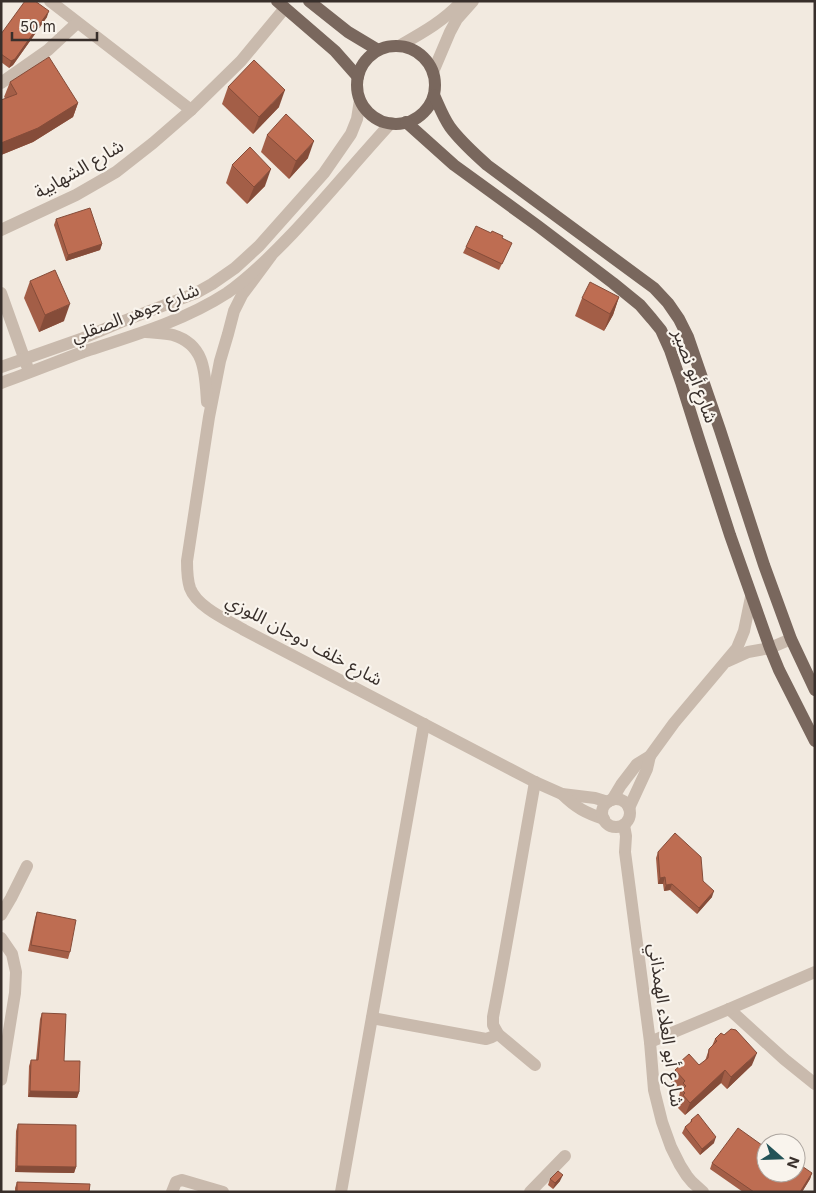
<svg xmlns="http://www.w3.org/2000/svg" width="816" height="1193" font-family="Inter,'Noto Sans Arabic',sans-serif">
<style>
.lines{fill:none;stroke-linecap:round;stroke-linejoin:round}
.minor{stroke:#c9baad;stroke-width:12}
.major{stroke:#79675d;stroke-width:12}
.wall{fill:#a35e47}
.shaded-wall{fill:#854c39}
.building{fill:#be6d52;stroke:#854c39}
.labels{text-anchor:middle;stroke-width:4.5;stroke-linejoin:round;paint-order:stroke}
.street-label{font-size:18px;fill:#382f2b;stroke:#f9f4ed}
</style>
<rect width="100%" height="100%" fill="#f2eae0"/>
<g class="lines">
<g class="minor">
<path d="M50,1L191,110"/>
<path d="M399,46C422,33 444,21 462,1"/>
<path d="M433,72L450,32L457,19L473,1"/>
<path d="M1,83L48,50L77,23"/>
<path d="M1,230L76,195L116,172L153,143L191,110L241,61L285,8"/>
<path d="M271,256L242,295L234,311L228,334L220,361L209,417L187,561C187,570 187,579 190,588C197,607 227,620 244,630L535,782L562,794L595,798L608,802"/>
<path d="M1,293L27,366"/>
<path d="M146,332C155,333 165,333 173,335C206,345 205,374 207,402"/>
<path d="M1,367L81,339L121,322L196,293L212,284L235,268L259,246L324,173L351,134L357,119L360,100"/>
<path d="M1,383C29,373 56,362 83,352C132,336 184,321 227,293C251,276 272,255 292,234C326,198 357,160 391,123"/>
<path d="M728,661L748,652L770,648L791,639"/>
<path d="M535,782C521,860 508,939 493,1017V1025L498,1034L535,1065"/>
<path d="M562,794C576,808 586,813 604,819"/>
<circle cx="616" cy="813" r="14"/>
<path d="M612,800L621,785L637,764L650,756L674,723L737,648L744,631L751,597"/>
<path d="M629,808L647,769L650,756"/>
<path d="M624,825L626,836L625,852L650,1042L654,1090L662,1122L671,1147L680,1165L687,1176L692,1182L703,1192"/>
<path d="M1,915L11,898L27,866"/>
<path d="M1,938L12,954L16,972L15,993L1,1080"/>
<path d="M729,1009L784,1059L815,1084"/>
<path d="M372,1018L486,1039L492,1037L498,1034"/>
<path d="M650,1042L729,1009L815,972"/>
<path d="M172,1192L176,1182L182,1180L223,1192"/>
<path d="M341,1192L424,724"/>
<path d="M530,1192L565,1156"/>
</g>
<g class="major">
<path d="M277,1L335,51L358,77"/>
<path d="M309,1L348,32L378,50"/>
<circle cx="396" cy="85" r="39"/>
<path d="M434,95C439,106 443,117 450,127C461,142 474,153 487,165L654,288L668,303L679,319L688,337L720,430L764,565L791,639L815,690"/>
<path d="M406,122L454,165L538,226L613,283L640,305L652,319L661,330L670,350L681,382L698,436L730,535L770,648L779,670L815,741"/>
</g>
</g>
<g class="wall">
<path d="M47,17L13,65L9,68L1,62V34Z"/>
<path d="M10,82L78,103L73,117L33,142L1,155V100L6,99L4,97Z"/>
<path d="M228,87L279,107L253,134L222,104Z"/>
<path d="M267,135L308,158L289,179L261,152Z"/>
<path d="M232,165L265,186L247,204L226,183Z"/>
<path d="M56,219L102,244L100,250L66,261L54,225Z"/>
<path d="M502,238L509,249L499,270L463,253L466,247Z"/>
<path d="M30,281L64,321L39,332L24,298Z"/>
<path d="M619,297L613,315L604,331L575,316L582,298Z"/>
<path d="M658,852L703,881L712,897L697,914L670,890L664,891L663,884H658L656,858Z"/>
<path d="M37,912L70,952L68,959L28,951L35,918Z"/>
<path d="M42,1013L79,1092L77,1098L28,1097L29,1066L31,1060H36L40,1019Z"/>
<path d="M715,1039L752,1065L727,1089L721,1083L685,1115L678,1108L680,1104L678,1102L680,1097L679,1096L680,1092L671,1083L675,1070L678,1067L680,1062L699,1065L705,1061L709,1049L712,1046Z"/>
<path d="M691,1120L714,1143L700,1155L682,1133L685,1127L690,1123Z"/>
<path d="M18,1124L76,1167L74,1173L15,1172L16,1131Z"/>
<path d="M712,1163L766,1173H812L810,1179L802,1192H743L710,1169Z"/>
<path d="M550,1179L560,1181L553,1189L548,1185Z"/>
<path d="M17,1182L89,1192H15V1188Z"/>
</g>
<g class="shaded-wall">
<path d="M49,11L47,17L13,65L9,68L11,61Z"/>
<path d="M285,90L279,107L253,134L259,117Z"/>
<path d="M78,103L73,117L33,142L1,155V143Z"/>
<path d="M314,141L308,158L289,179L296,161Z"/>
<path d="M271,169L265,186L247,204L254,187Z"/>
<path d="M102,244L100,250L66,261L68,255Z"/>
<path d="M619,297L613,315L604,331L610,314Z"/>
<path d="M70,304L64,321L39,332L45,315Z"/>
<path d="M665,877L663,884H658L660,878Z"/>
<path d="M672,884L670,890L664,891L666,885Z"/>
<path d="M714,891L712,897L697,914L699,908Z"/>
<path d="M757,1053L752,1065L727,1089L731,1077Z"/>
<path d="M725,1070L721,1083L685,1115L690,1103Z"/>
<path d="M30,1091L79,1092L77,1098L28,1097Z"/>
<path d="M716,1137L714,1143L700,1155L702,1149Z"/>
<path d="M17,1166L76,1167L74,1173L15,1172Z"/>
<path d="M812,1173L810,1179L802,1192H800Z"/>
<path d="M563,1175L560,1181L553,1189L555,1183Z"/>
</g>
<g class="building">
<path d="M25,1H35L49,11L15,59L11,61L1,54V34Z"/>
<path d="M49,57L78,103L38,128L1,143V100L17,94L10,82Z"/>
<path d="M254,60L285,90L259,117L228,87Z"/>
<path d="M286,114L314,141L296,161L267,135Z"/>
<path d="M250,147L271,169L254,187L232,165Z"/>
<path d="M90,208L102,244L68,255L56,219Z"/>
<path d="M476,226L491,233L492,231L503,236L502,238L512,243L502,264L466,247Z"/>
<path d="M55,270L70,304L45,315L30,281Z"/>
<path d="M590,282L619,297L610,314L582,298Z"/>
<path d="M675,833L701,857L703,881L714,891L699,908L672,884L666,885L665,877L660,878L658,852Z"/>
<path d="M37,912L76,920L70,952L31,945Z"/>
<path d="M42,1013L66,1014L64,1061H80L79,1092L30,1091L31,1060H38Z"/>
<path d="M731,1029L736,1030L757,1053L731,1077L725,1070L690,1103L683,1095L685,1093L682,1090L686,1086L683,1083L685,1081L675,1070L680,1066V1062L689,1054L699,1065L708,1058L709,1049L717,1041L715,1039L721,1033L724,1035Z"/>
<path d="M698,1114L716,1137L702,1149L685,1127L692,1121L691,1120Z"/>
<path d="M18,1124L76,1125V1167L17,1166Z"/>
<path d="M738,1128L766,1148V1173H796V1162L812,1173L800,1192H754L712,1163Z"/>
<path d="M558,1171L563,1175L555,1183L550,1179Z"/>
<path d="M17,1182L90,1184L89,1192H17Z"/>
</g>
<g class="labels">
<g class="street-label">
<text transform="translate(79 169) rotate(-30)" y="6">شارع الشهابية</text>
<text transform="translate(135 313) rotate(-21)" y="6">شارع جوهر الصقلي</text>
<text transform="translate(695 376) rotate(70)" y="6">شارع أبو نصير</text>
<text transform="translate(304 640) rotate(28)" y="6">شارع خلف دوجان اللوزي</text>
<text transform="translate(666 1025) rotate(82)" y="6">شارع أبو العلاء الهمذاني</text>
</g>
</g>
<rect width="816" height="1193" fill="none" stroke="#382f2b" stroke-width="5"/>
<g transform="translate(781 1158) rotate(110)"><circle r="24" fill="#f9f4ed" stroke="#aca59f"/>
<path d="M0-4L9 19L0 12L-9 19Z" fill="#235357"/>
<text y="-8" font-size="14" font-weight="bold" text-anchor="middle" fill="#382f2b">N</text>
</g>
<path d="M12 32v8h85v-8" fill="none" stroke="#382f2b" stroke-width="2.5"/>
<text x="20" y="32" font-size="15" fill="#382f2b" stroke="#f9f4ed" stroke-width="4" paint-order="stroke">50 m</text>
</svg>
